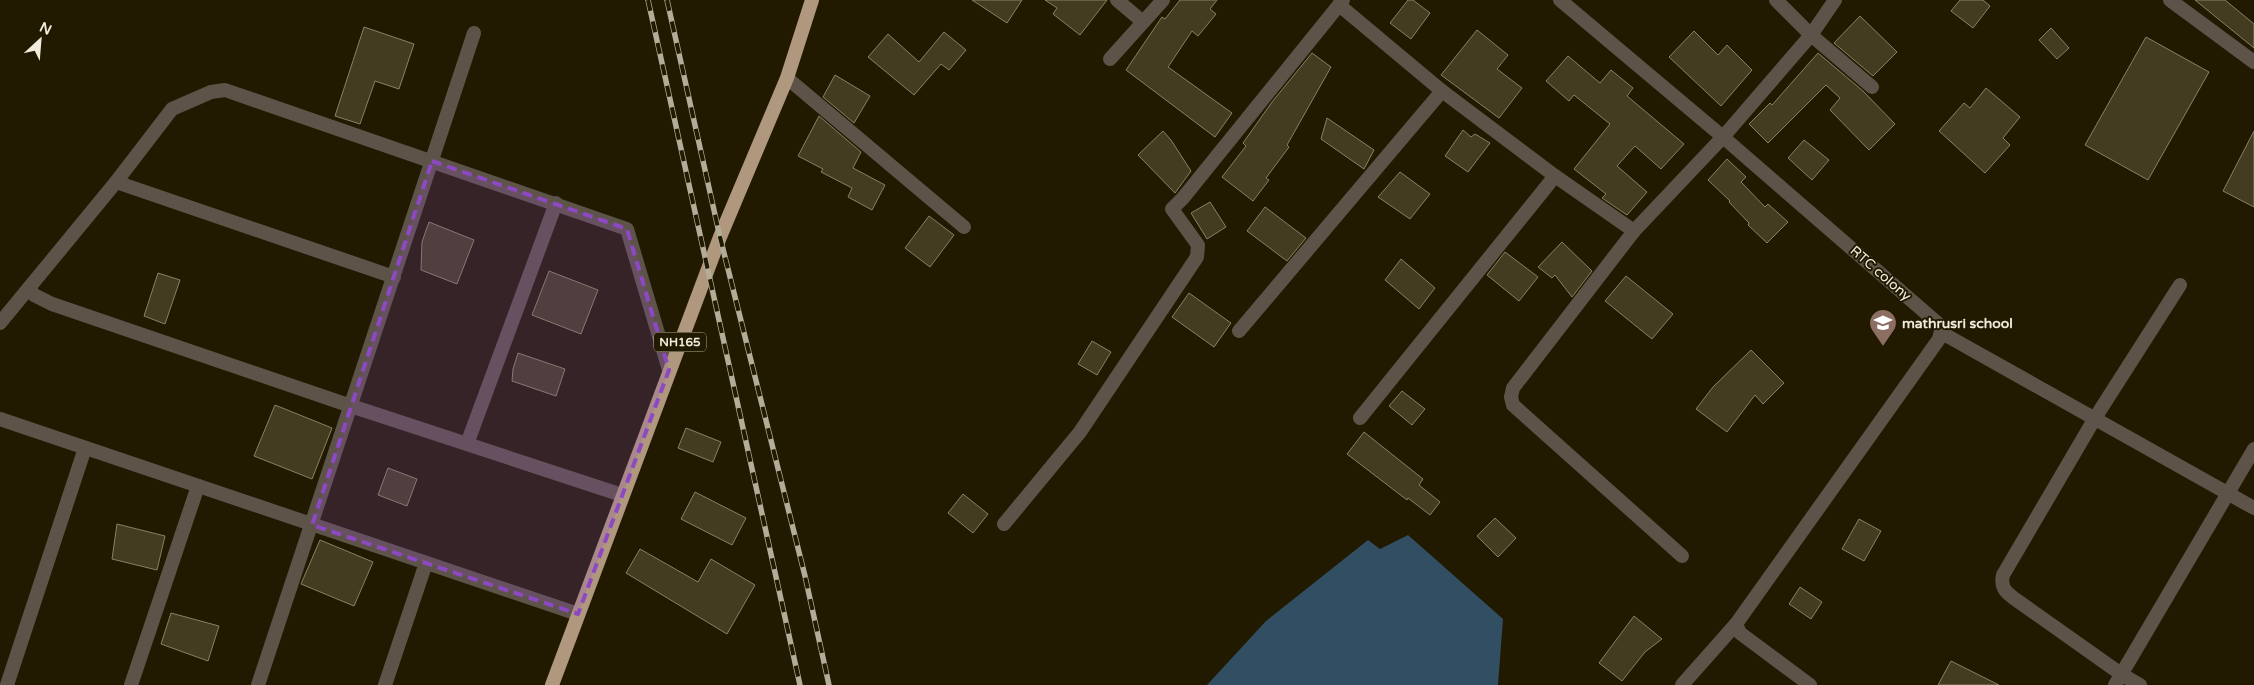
<svg xmlns="http://www.w3.org/2000/svg" width="2254" height="685" font-family="'Varela Round',sans-serif">
<style>
.water{fill:#314e63}
.building{fill:#433c20;stroke:#898163}
.lines{fill:none;stroke-linecap:round;stroke-linejoin:round}
.minor{stroke:#5e5348;stroke-width:14}
.trunk{stroke:#b0987e;stroke-width:14}
.rail-casing{stroke:#b2ac99;stroke-width:5.5}
.rail{stroke:#211a00;stroke-width:4;stroke-dasharray:11;stroke-linecap:butt}
.marked{fill:#8d49c3;fill-opacity:0.2;stroke:#8d49c3;stroke-width:4;stroke-dasharray:10 6;stroke-linejoin:round}
.labels{text-anchor:middle;stroke-width:4;stroke-linejoin:round;paint-order:stroke}
.shield{fill:#211a00;stroke:#b2ac99;stroke-width:1}
.shield-label{font-size:12px;font-weight:bold;fill:#f0ebdb}
.street-label{font-size:14px;fill:#f0ebdb;stroke:#211a00}
.poi-label{font-size:14px;font-weight:bold;fill:#f0ebdb;stroke:#211a00;text-anchor:start}
</style>
<rect width="100%" height="100%" fill="#211a00"/>
<path class="water" d="M1408,535L1503,619L1498,685H1207L1266,621L1368,540L1380,549Z"/>
<g class="building">
<path d="M972,0H1022L1007,23Z"/>
<path d="M1045,0H1107L1080,35L1053,14L1057,8Z"/>
<path d="M1180,0H1217L1210,9L1216,14L1198,36L1192,31L1168,67L1232,113L1215,137L1126,70L1162,17L1165,19Z"/>
<path d="M1408,0H1413L1430,13L1411,39L1390,23Z"/>
<path d="M1960,0H1983L1990,6L1973,28L1951,11Z"/>
<path d="M2195,0H2225L2254,24V48Z"/>
<path d="M1860,16L1897,52L1873,76L1834,43Z"/>
<path d="M364,27L414,44L399,89L375,81L360,124L335,116Z"/>
<path d="M2051,28L2069,48L2057,59L2039,40Z"/>
<path d="M1477,30L1508,55L1497,69L1522,88L1499,118L1441,75Z"/>
<path d="M1694,31L1718,55L1727,45L1752,70L1721,106L1669,57Z"/>
<path d="M944,32L966,50L949,70L941,64L914,95L868,57L888,34L919,62Z"/>
<path d="M2146,37L2209,72L2148,180L2085,145Z"/>
<path d="M1312,53L1331,67L1287,145L1289,147L1266,178L1269,180L1253,201L1222,177L1246,146L1243,143L1272,102Z"/>
<path d="M1818,53L1863,91L1895,124L1869,150L1830,110L1840,98L1826,85L1768,143L1749,124L1770,103L1772,105Z"/>
<path d="M1568,56L1600,83L1611,70L1633,88L1627,96L1684,144L1661,169L1635,146L1617,166L1647,192L1627,215L1602,198L1606,194L1574,169L1610,124L1574,95L1569,101L1546,81Z"/>
<path d="M835,75L870,96L854,123L823,97Z"/>
<path d="M1986,88L2020,117L2003,138L2010,145L1985,173L1939,131L1964,103L1970,108Z"/>
<path d="M819,116L861,152L853,168L885,185L872,210L848,197L852,188L821,172L823,169L798,156Z"/>
<path d="M1327,118L1374,150L1364,169L1321,139Z"/>
<path d="M1463,130L1471,137L1475,134L1490,143L1468,172L1445,156Z"/>
<path d="M1163,131L1171,140L1191,171L1175,193L1138,155Z"/>
<path d="M2254,131V207L2223,191Z"/>
<path d="M1804,140L1829,160L1812,180L1788,158Z"/>
<path d="M1727,159L1746,177L1741,182L1765,207L1768,204L1788,222L1767,243L1748,225L1749,223L1729,202L1730,201L1708,180Z"/>
<path d="M1400,172L1430,194L1410,219L1378,197Z"/>
<path d="M1210,202L1226,227L1207,239L1191,213Z"/>
<path d="M1265,207L1306,238L1287,261L1247,231Z"/>
<path d="M929,216L954,235L930,267L905,248Z"/>
<path d="M429,222L474,240L457,284L421,270L422,242Z"/>
<path d="M1562,242L1592,271L1572,297L1555,275L1552,278L1538,267Z"/>
<path d="M1505,252L1538,277L1519,301L1487,275Z"/>
<path d="M1401,259L1435,288L1419,309L1385,280Z"/>
<path d="M549,271L598,290L581,334L532,315Z"/>
<path d="M158,273L180,280L165,324L144,316Z"/>
<path d="M1626,276L1673,314L1652,339L1605,301Z"/>
<path d="M1189,293L1231,323L1214,347L1172,317Z"/>
<path d="M1092,341L1111,352L1097,375L1078,364Z"/>
<path d="M1751,350L1784,383L1763,404L1755,395L1727,432L1696,409L1713,387Z"/>
<path d="M518,353L565,369L556,396L512,381L513,369Z"/>
<path d="M1402,391L1425,409L1412,425L1389,406Z"/>
<path d="M275,405L332,428L312,479L254,456Z"/>
<path d="M686,428L721,442L713,462L678,448Z"/>
<path d="M1364,432L1423,479L1419,485L1440,502L1430,515L1408,498L1407,500L1347,454Z"/>
<path d="M388,468L417,479L407,506L378,495Z"/>
<path d="M695,492L746,518L732,545L681,519Z"/>
<path d="M963,494L988,514L973,533L948,513Z"/>
<path d="M1495,518L1516,538L1498,557L1477,536Z"/>
<path d="M1859,519L1881,531L1864,561L1842,549Z"/>
<path d="M117,524L165,536L157,570L112,559Z"/>
<path d="M320,540L373,562L354,606L301,584Z"/>
<path d="M640,549L698,582L711,559L755,585L727,634L626,573Z"/>
<path d="M1800,587L1822,602L1811,619L1789,604Z"/>
<path d="M171,613L219,626L208,661L161,644Z"/>
<path d="M1634,616L1662,639L1645,652L1622,681L1599,663Z"/>
<path d="M1951,661L1999,685H1938Z"/>
</g>
<g class="lines">
<g class="minor">
<path d="M1117,0L1143,22"/>
<path d="M1560,0L1723,137L1942,327L1939,339L1736,624L1740,633L1810,685"/>
<path d="M1776,0L1811,35L1872,87"/>
<path d="M2170,0L2254,62"/>
<path d="M1339,5L1442,91L1555,176L1634,231"/>
<path d="M1110,59L1163,0"/>
<path d="M787,78L964,227"/>
<path d="M116,182L394,277"/>
<path d="M29,288L34,295L52,304L351,406L622,495"/>
<path d="M0,323L116,182L172,109L211,92L225,90L627,229L669,370"/>
<path d="M1239,331L1442,91"/>
<path d="M1942,333L2254,508"/>
<path d="M1360,418L1555,176"/>
<path d="M0,419L578,614"/>
<path d="M467,444L556,203"/>
<path d="M1004,524L1080,432L1197,257L1198,245L1172,209L1183,198L1343,0"/>
<path d="M1682,556L1513,405L1511,397L1513,388L1634,231L1723,137L1811,35L1835,0"/>
<path d="M7,685L85,448"/>
<path d="M131,685L198,486"/>
<path d="M258,685L474,33"/>
<path d="M385,685L426,563"/>
<path d="M1682,685L1736,624"/>
<path d="M2115,685L2254,449"/>
<path d="M2140,685L2121,674L2015,599C2006,592 2000,588 2003,575L2095,418L2180,285"/>
</g>
<path class="trunk" d="M552,685L720,237L787,78L812,0"/>
<defs>
<g id="rail">
<path d="M648,0L800,685"/>
<path d="M667,0L720,237L805,576L829,685"/>
</g>
</defs>
<use href="#rail" class="rail-casing"/>
<use href="#rail" class="rail"/>
</g>
<path class="marked" d="M432,161L627,229L669,370L578,614L312,525Z"/>
<defs>
<symbol id="school-pin" viewBox="-11 -11 22 30"><path d="M0 17L-7.5 6A9.5 9.5 0 1 1 7.5 6Z" fill="#8d6e63" stroke="#211a00"/><path d="M0-5L7-2L0 1L-7-2ZM-4 1L0 2.5L4 1V4Q0 6-4 4Z" fill="#fff"/></symbol>
</defs>
<g fill-rule="evenodd">
<use href="#school-pin" x="1867" y="307" width="32" height="43"/>
</g>
<g class="labels">
<rect class="shield" x="654" y="332.5" width="52" height="19" rx="4"/>
<g class="shield-label">
<text x="680" y="346">NH165</text>
</g>
<g class="street-label">
<text transform="translate(1881 273) rotate(41)" y="5">RTC colony</text>
</g>
<g class="poi-label">
<text x="1902" y="328">mathrusri school</text>
</g>
</g>
<g transform="translate(40 40) rotate(26)" stroke="#211a00" stroke-width="4" paint-order="stroke">
<path d="M0-4L9 19L0 12L-9 19Z" fill="#f0ebdb"/>
<text y="-8" font-size="14" font-weight="bold" text-anchor="middle" fill="#f0ebdb">N</text>
</g>
</svg>
